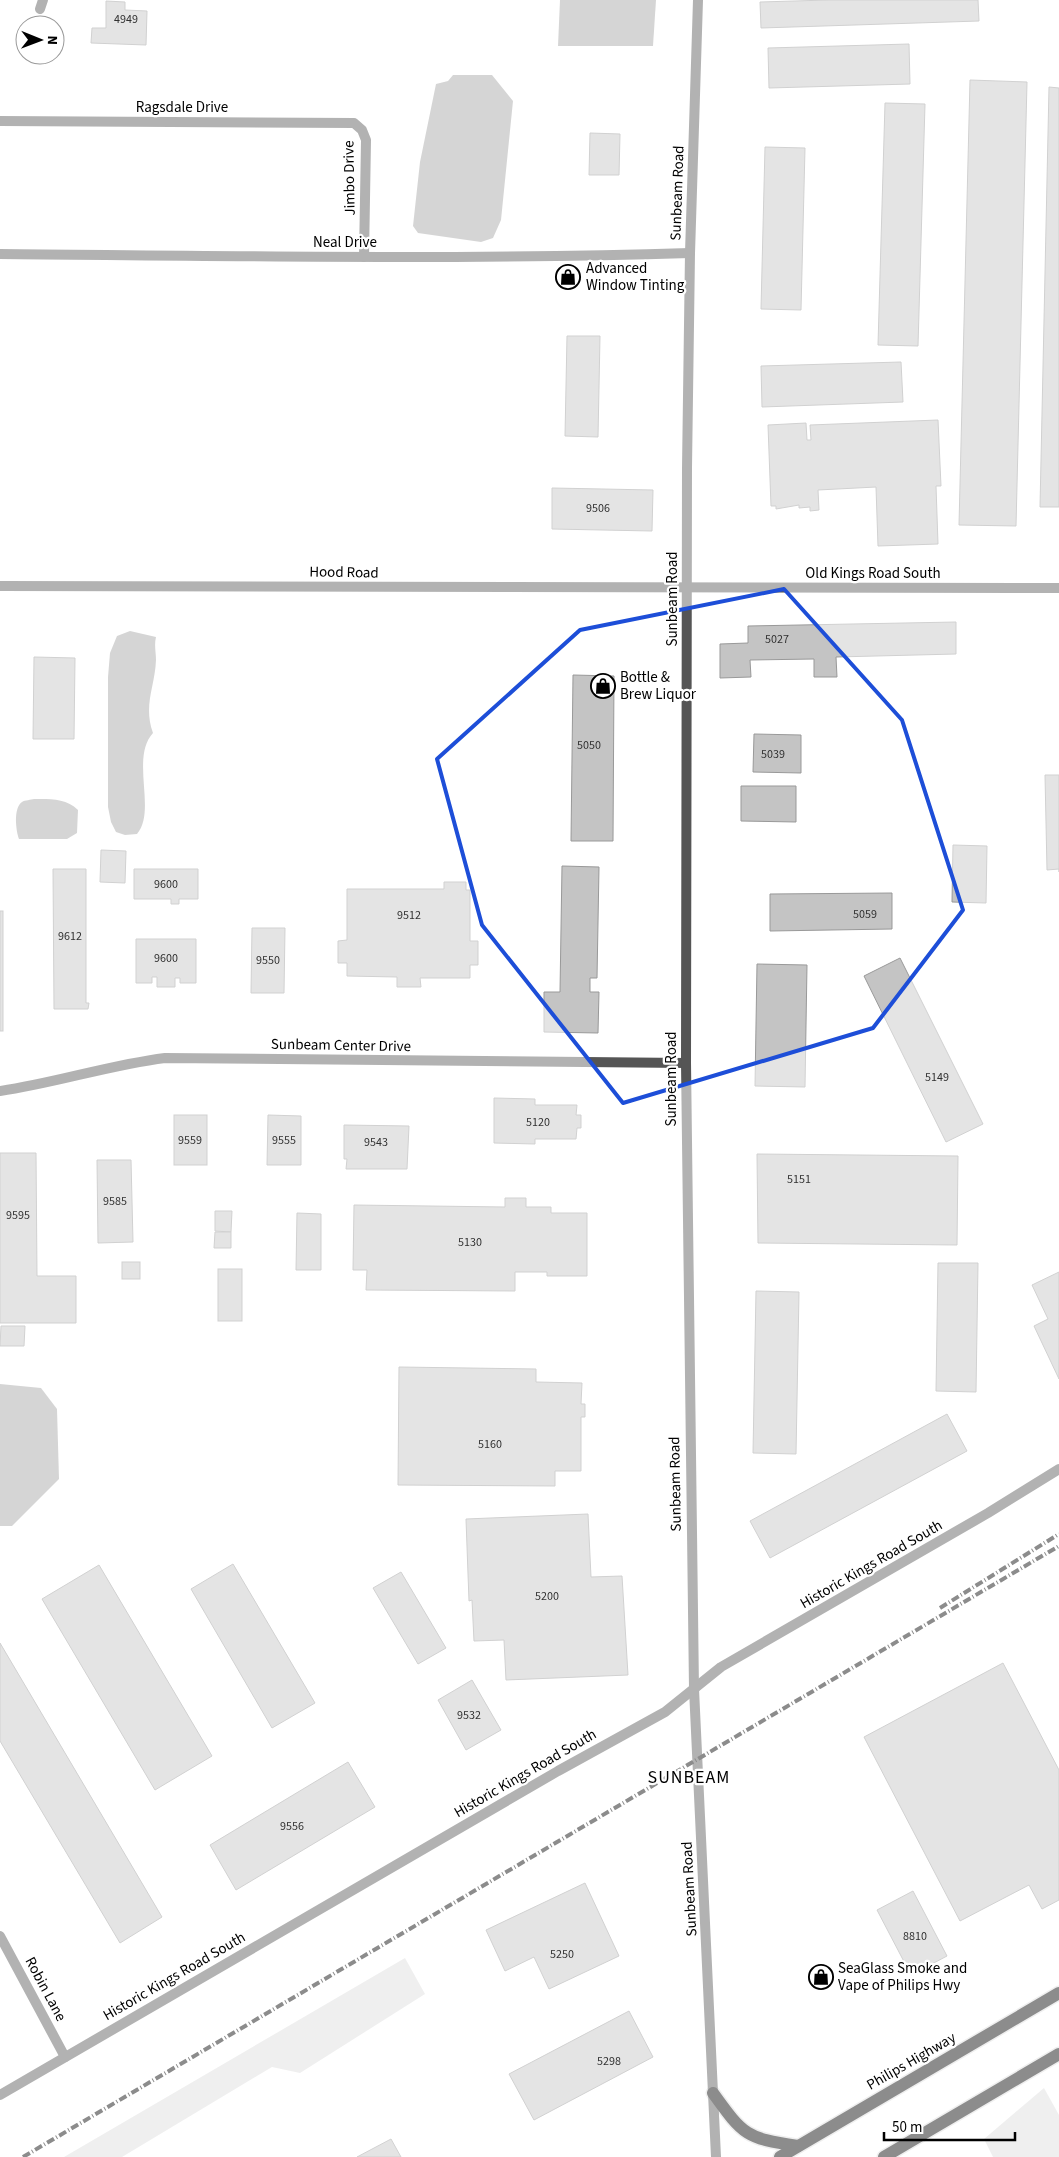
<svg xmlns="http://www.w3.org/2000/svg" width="1059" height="2157" font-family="'Source Sans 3',sans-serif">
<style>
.green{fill:#dcdcdc}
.water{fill:#a3a3a3}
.building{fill:#c4c4c4;stroke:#999}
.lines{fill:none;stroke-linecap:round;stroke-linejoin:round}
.primary-casing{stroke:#dbdbdb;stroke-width:15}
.minor{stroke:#555;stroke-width:10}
.tertiary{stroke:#555;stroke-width:10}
.primary{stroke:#000;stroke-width:12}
.rail{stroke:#000;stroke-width:4;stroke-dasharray:8 2.5 1 2.5;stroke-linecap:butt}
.marked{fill:none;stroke:#1d4ed8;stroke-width:4;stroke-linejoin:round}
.labels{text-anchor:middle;stroke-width:4.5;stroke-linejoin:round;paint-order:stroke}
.number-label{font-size:12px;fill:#313131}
.street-label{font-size:15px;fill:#000;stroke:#fff}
.poi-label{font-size:15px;fill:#000;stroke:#fff;text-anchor:start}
.quarter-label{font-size:18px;letter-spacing:1px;fill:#000;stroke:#fff}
</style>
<rect width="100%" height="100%" fill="#fff"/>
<g class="green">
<path d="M405,1958L425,1994L300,2073L272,2067L122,2157H64Z"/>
<path d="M1044,2088L1059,2115V2157H993L984,2139Z"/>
</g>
<g class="water">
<path d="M560,0H656L653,46H558Z"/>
<path d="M453,75H492L513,101L501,220L493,238L481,242L418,233L413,226L420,162L436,84L448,81Z"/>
<path d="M130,631L156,637C154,645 156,652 156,660C155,687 143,705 153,733C130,758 157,811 137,834L125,835L116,832L111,822L108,807V677L110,653L117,636Z"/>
<path d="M34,799C50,799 66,798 78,810L77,833L67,839H19C16,831 13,808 22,802C25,800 31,800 34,799Z"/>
<path d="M0,1384L41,1388L57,1409L59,1479L12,1526H0Z"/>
</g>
<g class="building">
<path d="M828,0H978L979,21L761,28L760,2Z"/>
<path d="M106,1L125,2V10L147,11L146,45L91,43L92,28H106Z"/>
<path d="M909,44L910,84L769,88L768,48Z"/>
<path d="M970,80L1027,82L1016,526L959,525Z"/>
<path d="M1049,87L1059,88V507H1040Z"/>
<path d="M885,103L925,104L918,346L878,345Z"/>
<path d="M590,133L620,134L619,175H589Z"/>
<path d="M765,147L805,148L801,310L761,309Z"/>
<path d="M567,336H600L598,437L565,436Z"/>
<path d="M901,362L903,402L762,407L761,366Z"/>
<path d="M938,420L941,486H936L938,544L878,546L876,487L818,490L819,510L810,511V507L799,508V505L776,509V506H771L768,425L806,423L807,440H811L810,425Z"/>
<path d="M552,488L653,490L652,531L552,529Z"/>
<path d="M956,622V654L836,657L837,677H814V659L750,660L751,677L720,678V644L748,643V626Z"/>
<path d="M34,657L75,658L74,739H33Z"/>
<path d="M573,675L614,676L613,841H571Z"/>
<path d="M754,734L801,735V773L753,772Z"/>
<path d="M1045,775H1059V872V869L1047,870Z"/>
<path d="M741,786H796V822L741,821Z"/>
<path d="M953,845L987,846L986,903L952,902Z"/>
<path d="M101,850L126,851L125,883L100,882Z"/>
<path d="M562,866L599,867L597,978H590V992H599L598,1033L544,1032V992H560Z"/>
<path d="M53,869H86V1003H89L88,1009H54Z"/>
<path d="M134,869H198V899H179V904H171V899H134Z"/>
<path d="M444,882H466V890H470V941H478V965H470V978H420L421,987H397V977L347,976V963H338V941L347,940V889H444Z"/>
<path d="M892,893V929L770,931V894Z"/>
<rect x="0" y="911" width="3" height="120"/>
<path d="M252,928H285L284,993H251Z"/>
<path d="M136,939H196V983H180V978H175V987H157V977H152V983H136Z"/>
<path d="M900,958L983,1124L946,1142L864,976Z"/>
<path d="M757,964L807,965L805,1087L755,1086Z"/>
<path d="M494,1098L535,1099V1105H577L576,1115H581V1128H577L576,1139H535V1144L494,1143Z"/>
<rect x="174" y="1115" width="33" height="50"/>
<path d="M268,1115L301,1116V1165H267Z"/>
<path d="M344,1125L409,1126L407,1169H346L347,1159H344Z"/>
<path d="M0,1153H36L37,1276H76V1323H0Z"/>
<path d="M757,1154L958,1156L957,1245L758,1243Z"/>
<path d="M97,1160H131L133,1242L98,1243Z"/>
<path d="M505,1198H526V1207H551V1213H587V1276H547V1272H515V1291L366,1290L367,1270H353L354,1205L505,1207Z"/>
<path d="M215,1211H232L231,1232L215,1231Z"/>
<path d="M297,1213L321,1214V1270H296Z"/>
<path d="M215,1232H231V1248H214Z"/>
<rect x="122" y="1262" width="18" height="17"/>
<path d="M938,1263H978L976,1392L936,1391Z"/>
<rect x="218" y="1269" width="24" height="52"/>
<path d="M1059,1272V1379L1034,1326L1048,1319L1032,1285Z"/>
<path d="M756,1291L799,1292L796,1454L753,1453Z"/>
<path d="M1,1326H25L24,1346H0Z"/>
<path d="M399,1367L536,1369V1382L582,1383L581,1404H585V1417H581V1471H555V1486L398,1485Z"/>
<path d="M947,1414L967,1451L770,1558L750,1521Z"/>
<path d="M588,1514L591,1577L622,1576L628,1675L506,1680L504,1640L474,1641L472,1600L469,1601L466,1519Z"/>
<path d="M233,1564L315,1703L272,1728L191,1589Z"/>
<path d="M99,1565L212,1756L155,1790L42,1599Z"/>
<path d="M401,1572L446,1648L418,1664L373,1588Z"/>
<path d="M0,1643L162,1917L120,1943L0,1741Z"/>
<path d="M1003,1663L1059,1770V1900L1042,1909L1029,1885L960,1921L864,1737Z"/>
<path d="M472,1680L501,1730L466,1750L438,1700Z"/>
<path d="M348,1762L375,1807L236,1890L210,1845Z"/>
<path d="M585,1883L619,1956L549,1989L534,1957L505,1971L486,1930Z"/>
<path d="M913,1891L947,1956L911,1975L877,1910Z"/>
<path d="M629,2011L653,2057L534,2120L509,2074Z"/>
<path d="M391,2139L401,2157H357Z"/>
</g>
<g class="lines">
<defs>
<g id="primary">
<path d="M713,2093C744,2136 746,2138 798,2146"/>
<path d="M780,2157L1059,1993"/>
<path d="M884,2157L1059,2054"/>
</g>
</defs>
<use href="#primary" class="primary-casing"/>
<g class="minor">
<path d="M40,9L43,0"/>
<path d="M0,121L354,123L362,130L366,140L364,257"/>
<path d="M0,254C230,256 460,260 690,253"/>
<path d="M0,1091C56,1083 109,1065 165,1058L686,1063"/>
<path d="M0,1936L65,2057"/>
<path d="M0,2095L558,1771L665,1712L721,1667L988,1513L1059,1469"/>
</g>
<g class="tertiary">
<path d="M698,0L690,253L687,468L686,1063L694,1689L716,2157"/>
<path d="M0,586L1059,588"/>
</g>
<use href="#primary" class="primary"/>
<g class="rail">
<path d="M940,1608L1059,1534"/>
<path d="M23,2157L1059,1546"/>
</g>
</g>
<path d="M0 0H1059V2157H0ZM784,589L902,720L963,910L873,1028L623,1103L482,925L437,759L580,630Z" fill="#fff" fill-opacity=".55" fill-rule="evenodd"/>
<path class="marked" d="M784,589L902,720L963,910L873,1028L623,1103L482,925L437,759L580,630Z"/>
<defs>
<symbol id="shop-ring" viewBox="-11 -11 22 22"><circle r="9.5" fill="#fff" stroke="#000" stroke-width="1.5"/><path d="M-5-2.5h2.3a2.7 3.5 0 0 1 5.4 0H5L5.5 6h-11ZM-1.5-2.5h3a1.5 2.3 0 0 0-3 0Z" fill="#000"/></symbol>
</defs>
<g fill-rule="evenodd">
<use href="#shop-ring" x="554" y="263" width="28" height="28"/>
<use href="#shop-ring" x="589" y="672" width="28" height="28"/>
<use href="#shop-ring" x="807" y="1963" width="28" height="28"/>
</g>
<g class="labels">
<g class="number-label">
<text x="126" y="23">4949</text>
<text x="598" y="512">9506</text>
<text x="777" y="643">5027</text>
<text x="589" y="749">5050</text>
<text x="773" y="758">5039</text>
<text x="166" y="888">9600</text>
<text x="865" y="918">5059</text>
<text x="409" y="919">9512</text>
<text x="70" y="940">9612</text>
<text x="166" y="962">9600</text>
<text x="268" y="964">9550</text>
<text x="937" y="1081">5149</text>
<text x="538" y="1126">5120</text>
<text x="190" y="1144">9559</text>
<text x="284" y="1144">9555</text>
<text x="376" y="1146">9543</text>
<text x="799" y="1183">5151</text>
<text x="115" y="1205">9585</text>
<text x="18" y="1219">9595</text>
<text x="470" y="1246">5130</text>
<text x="490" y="1448">5160</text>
<text x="547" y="1600">5200</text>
<text x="469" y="1719">9532</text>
<text x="292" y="1830">9556</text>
<text x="915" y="1940">8810</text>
<text x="562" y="1958">5250</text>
<text x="609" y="2065">5298</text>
</g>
<g class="street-label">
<text x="182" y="112">Ragsdale Drive</text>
<text transform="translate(349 178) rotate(-91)" y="5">Jimbo Drive</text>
<text transform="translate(677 193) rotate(-88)" y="5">Sunbeam Road</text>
<text x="345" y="247">Neal Drive</text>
<text transform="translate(344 572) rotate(1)" y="5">Hood Road</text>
<text x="873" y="578">Old Kings Road South</text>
<text transform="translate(672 599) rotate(-90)" y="5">Sunbeam Road</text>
<text transform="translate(341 1045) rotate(1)" y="5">Sunbeam Center Drive</text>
<text transform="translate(671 1079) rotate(-90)" y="5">Sunbeam Road</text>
<text transform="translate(675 1484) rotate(-91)" y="5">Sunbeam Road</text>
<text transform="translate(871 1564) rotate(-30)" y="5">Historic Kings Road South</text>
<text transform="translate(525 1773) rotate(-30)" y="5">Historic Kings Road South</text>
<text transform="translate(689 1889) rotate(-93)" y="5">Sunbeam Road</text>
<text transform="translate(174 1976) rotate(-30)" y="5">Historic Kings Road South</text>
<text transform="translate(46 1989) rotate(62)" y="5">Robin Lane</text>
<text transform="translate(911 2061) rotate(-30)" y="5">Philips Highway</text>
</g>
<g class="poi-label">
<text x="586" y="273">Advanced<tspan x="586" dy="17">Window Tinting</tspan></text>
<text x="620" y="682">Bottle &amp;<tspan x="620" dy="17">Brew Liquor</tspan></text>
<text x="838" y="1973">SeaGlass Smoke and<tspan x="838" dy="17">Vape of Philips Hwy</tspan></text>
</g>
<g class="quarter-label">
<text x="689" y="1783">SUNBEAM</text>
</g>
</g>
<g transform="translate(40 40) rotate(91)"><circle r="24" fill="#ffffff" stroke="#999999"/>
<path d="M0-4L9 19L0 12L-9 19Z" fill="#000000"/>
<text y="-8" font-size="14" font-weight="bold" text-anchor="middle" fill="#000000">N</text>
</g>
<path d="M884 2132v8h131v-8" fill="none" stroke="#000000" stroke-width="2.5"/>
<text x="892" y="2132" font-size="15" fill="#000000" stroke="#ffffff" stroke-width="4" paint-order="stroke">50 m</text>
</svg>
